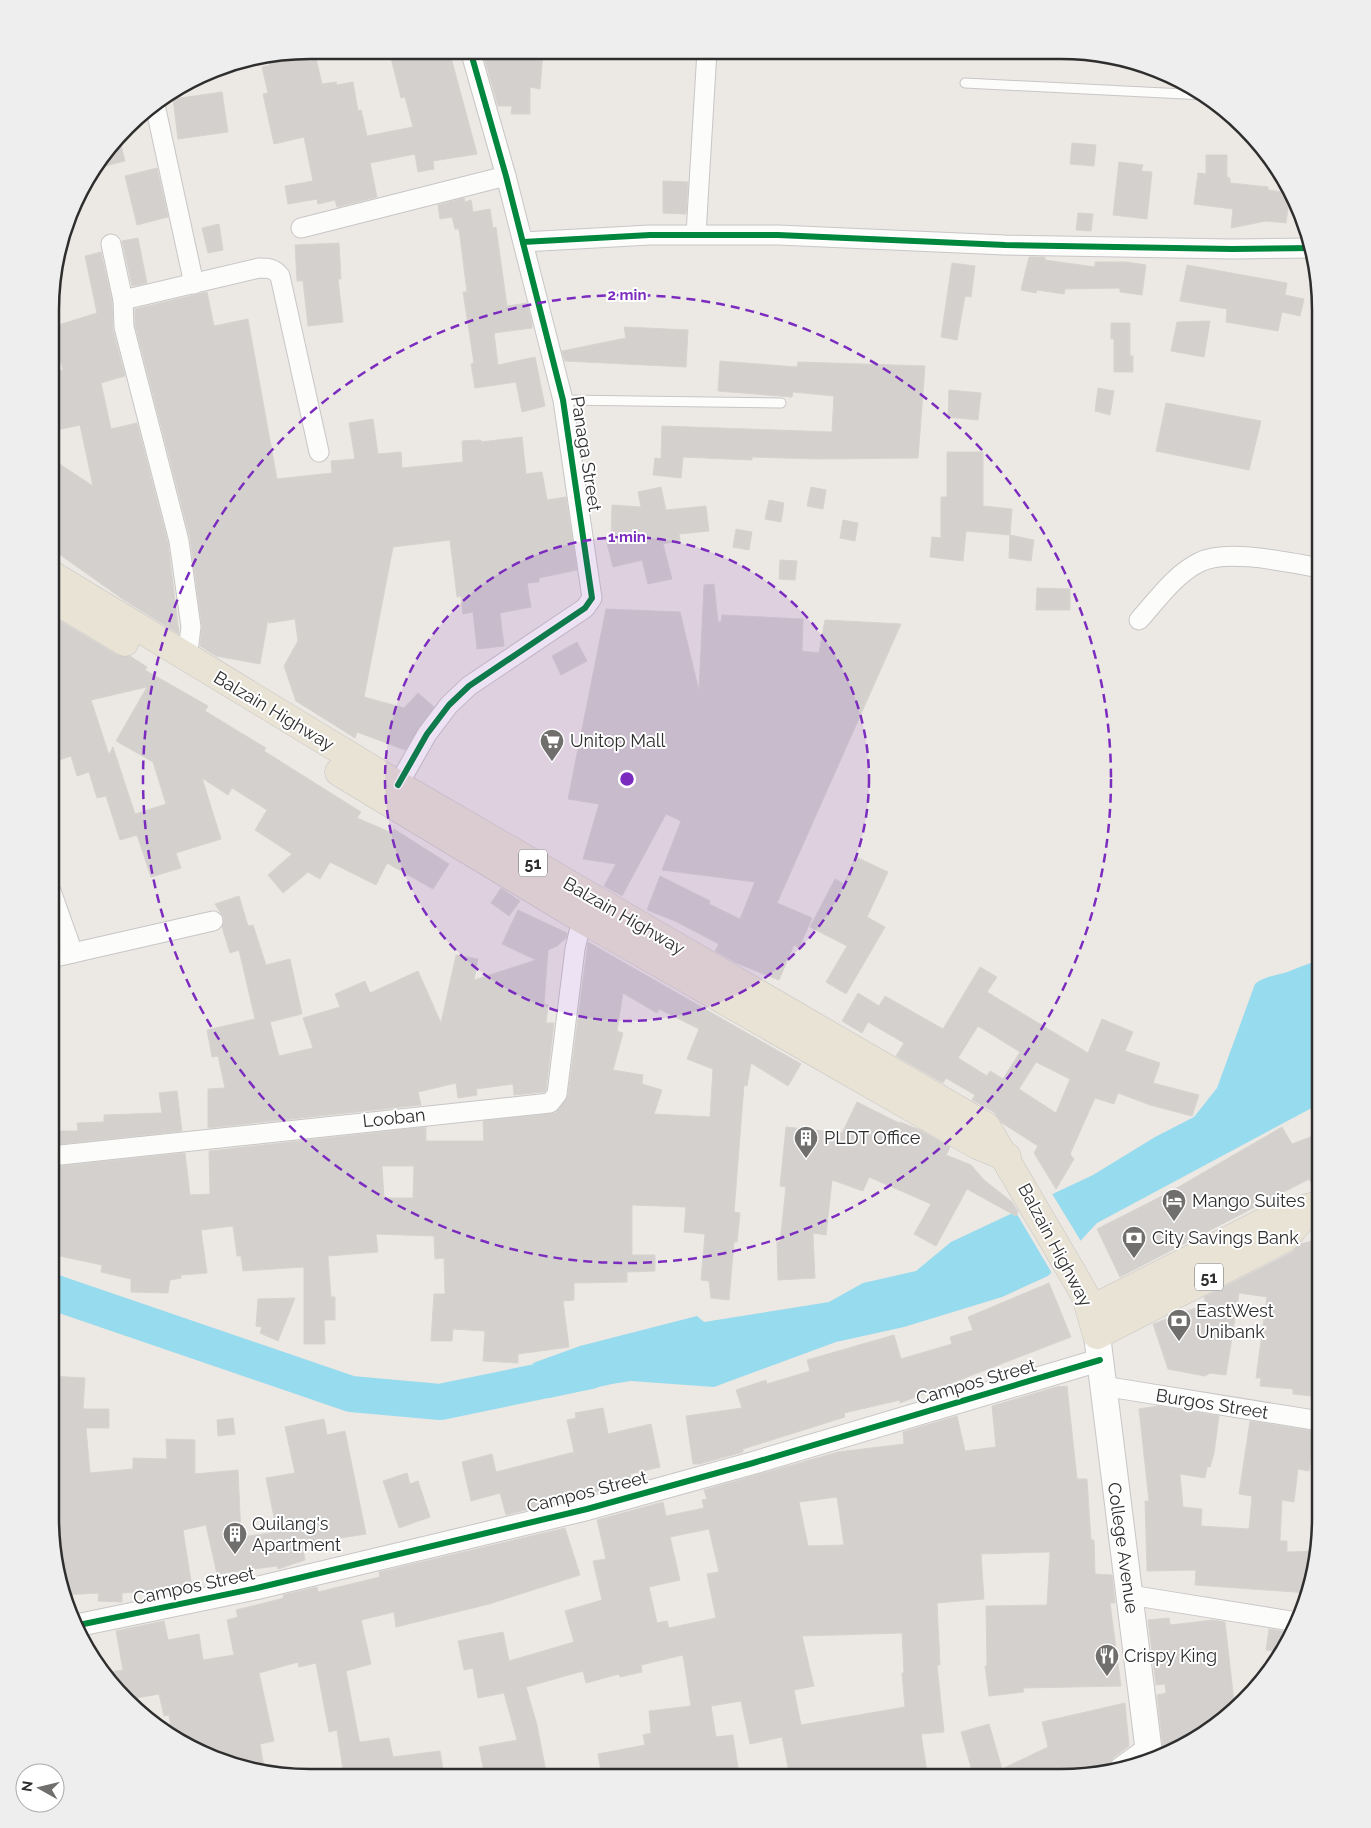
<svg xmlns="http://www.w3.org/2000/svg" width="1371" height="1828" font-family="Raleway,sans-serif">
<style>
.water{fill:#97dbee}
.pier{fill:#ece8e4}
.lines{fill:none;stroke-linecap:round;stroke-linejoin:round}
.river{stroke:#97dbee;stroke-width:36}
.building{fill:#d3d0cd;stroke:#d7d4d0;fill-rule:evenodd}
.service-casing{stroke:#c8c6c7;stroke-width:11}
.minor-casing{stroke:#c8c6c7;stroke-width:21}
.tertiary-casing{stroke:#c8c6c7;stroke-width:24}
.secondary-casing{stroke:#c8c6c7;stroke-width:28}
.primary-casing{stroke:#c6c5c4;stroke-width:29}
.service{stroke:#fcfcfb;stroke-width:9}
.minor{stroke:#fcfcfb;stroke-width:19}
.tertiary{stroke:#fcfcfb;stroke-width:22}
.secondary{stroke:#fcfcfb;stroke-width:26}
.primary{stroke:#e9e3d5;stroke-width:28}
.cycleway-casing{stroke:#fff;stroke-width:9}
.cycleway{stroke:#00873e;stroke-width:6}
.ring{fill:none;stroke:#7b2cbf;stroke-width:2.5;stroke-dasharray:9 6}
.labels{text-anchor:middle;stroke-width:4;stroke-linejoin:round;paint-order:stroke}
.shield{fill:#fff;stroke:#6d6d6d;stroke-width:1}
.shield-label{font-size:16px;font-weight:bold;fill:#2e2e2e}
.street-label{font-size:18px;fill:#2e2e2e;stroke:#fff}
.poi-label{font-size:18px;fill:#2e2e2e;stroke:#fff;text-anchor:start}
.rim{fill:none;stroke:#2e2e2e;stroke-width:2.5}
.centre{fill:#7b2cbf;stroke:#fff;stroke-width:2.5}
.ring-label{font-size:15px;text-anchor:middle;font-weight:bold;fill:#7b2cbf;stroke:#fff;stroke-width:4;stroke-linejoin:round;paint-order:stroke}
</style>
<rect width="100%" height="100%" fill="#ece8e4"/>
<path class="water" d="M1321,960V1103L1097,1223L1048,1276L1002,1297L904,1327L836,1342L714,1387L631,1381L612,1384L549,1398L533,1363L580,1346L697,1316L704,1322L829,1302L863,1283L916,1271L951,1242L1093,1175L1155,1137L1194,1117L1217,1088L1255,984C1265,975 1278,976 1290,971C1300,967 1309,963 1321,960Z"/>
<path class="pier" d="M1051,1192L1082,1243L1053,1275L1014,1209Z"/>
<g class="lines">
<path class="river" d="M50,1291L351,1394L440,1402L590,1371"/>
</g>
<g class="building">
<path d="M314,50L322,84L336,82L337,85L353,82L358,111L361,110L367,136L413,127L405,97L401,98L389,50H416L417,57L449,50L477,154L433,161L434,169L418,172L415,154L370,163L377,197L337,207L335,200L318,204L317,199L288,204L285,186L313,181L304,137L274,144L263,94L268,93L262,67L270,65L268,57Z"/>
<path d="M482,50L543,51L540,89L530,87V114H511L512,106H498Z"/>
<path d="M222,92L228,132L178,139L173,99Z"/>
<path d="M119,138L125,161L93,169L115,142Z"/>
<path d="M1072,143L1096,145L1094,166L1070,164Z"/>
<path d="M1206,155H1227V177L1230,178V183L1268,187V190L1290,193L1286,223L1266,221L1231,228L1233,209L1194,204L1198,173L1206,174Z"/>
<path d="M1119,162L1143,165L1141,171L1152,172L1147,219L1113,215Z"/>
<path d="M157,168L168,217L137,225L125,176Z"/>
<path d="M663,181L688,182L686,214L663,213Z"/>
<path d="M464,198L465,202L471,200L473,212L490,209L493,228L496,227L507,306L527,303L532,323V328L494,333L498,365L535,357L545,406L522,412L516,382L475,388L471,364L474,363L463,292H467L459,229H455L452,217L440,219L438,205Z"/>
<path d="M1078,213L1093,214L1091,231L1076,230Z"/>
<path d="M219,224L223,250L208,253L202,228Z"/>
<path d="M138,238L147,283L132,286L122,241Z"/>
<path d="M339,243L341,279H338L343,322L308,326L303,281H297L295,245Z"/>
<path d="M101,252L112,301L113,330L125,376L101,383L111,429L137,423L168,543L179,634L124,600L52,549V459L93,486L80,425L52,431V372L63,370L52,327L97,313L85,256Z"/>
<path d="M1029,257H1045V260L1095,267V262H1126L1146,265L1142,295L1120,292V288L1065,289L1064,294L1037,290L1036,293L1021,290Z"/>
<path d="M952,263L975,266L971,297L965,296L957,340L941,337Z"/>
<path d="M1187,265L1287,283L1285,295L1304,299L1300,316L1282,312L1278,331L1226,322L1227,309L1180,301Z"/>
<path d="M207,292L214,326L248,319L277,479L332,473L331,461L355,459L349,423L373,419L378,454L401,452L402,468L463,462L462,441L481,440V442L522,437L526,474L542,472L547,500L566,497L577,570L539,578V582L527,583L531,607L500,613L504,646L477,649L473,612L463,614L461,596L457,597L450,540L393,547L364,697L404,708L418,693L434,707L405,750L357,732L355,738L296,701L284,666L298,641L295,619L269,623L268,619L260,664L216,656L200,646L202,626L190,538L135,325V309Z"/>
<path d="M1210,321L1204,357L1171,351L1177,322Z"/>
<path d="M1111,323H1130V356H1133V372H1114V339H1111Z"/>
<path d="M624,327L688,330L686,367L565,361L562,351L626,338Z"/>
<path d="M720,361L797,367L798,362L925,366L918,458L816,459L752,457V460L683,457L681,478L653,475L655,458L661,459L662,426L832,432L834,396L793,392L792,397L718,391Z"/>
<path d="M1098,388L1114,391L1110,415L1095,411Z"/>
<path d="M949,390L981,393L978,420L948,417Z"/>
<path d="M1166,403L1261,421L1249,470L1156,451Z"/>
<path d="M947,452H983V506L1012,509L1010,535L966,531L963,561L930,557L932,537L941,538V497H947Z"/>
<path d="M661,487L666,510L706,506L709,531L679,534L680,540L663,544L672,579L648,584L642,560L613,567L607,543L611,542L612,505L641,507L638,492Z"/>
<path d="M811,487L826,490L823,509L807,506Z"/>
<path d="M769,500L784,503L781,522L765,519Z"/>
<path d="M843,520L858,523L855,541L840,538Z"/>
<path d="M736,529L752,532L749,550L733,547Z"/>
<path d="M1010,535L1034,540L1031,561L1009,558Z"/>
<path d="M780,560L797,561L795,580L779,579Z"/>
<path d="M714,584L718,622H721L722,615L803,619L802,651L819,653L825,620L901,624L777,903L812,918L799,948L794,945L779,980L736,963L715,951L719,944L675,921L647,910L660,876L710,901L709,904L740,919L755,882L662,870L681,821L666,814L622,896L604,886L616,864L583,859L599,804L568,799L606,609L680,612L699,691L704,585Z"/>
<path d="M1037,588L1070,589V610H1036Z"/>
<path d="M52,616L117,655L130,656L147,667L145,670L208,706L205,711L266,748L264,751L361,812L357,818L392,833L394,829L449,864L433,889L387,863L376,885L330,862L320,879L308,872L283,893L268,875L292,854L255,830L267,810L232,788L228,795L202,778L221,839L176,853L181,868L151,877L137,835L120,840L106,796L97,798L89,772L77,776L71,756L59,760L52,737L57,736L54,725L58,723L51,701ZM147,687L116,741L153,762L166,804L135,814L113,747L109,755L91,700Z"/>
<path d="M577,642L587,661L561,675L552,656Z"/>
<path d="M856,857L888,872L867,917L885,927L846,994L826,982L847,946L810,927L835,879L844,884Z"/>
<path d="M501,888L520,901L509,916L491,903Z"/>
<path d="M239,896L248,926L253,925L266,965L290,959L302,1014L270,1022L279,1056L313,1048L303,1018L340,1007L335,994L365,981L370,993L418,971L441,1023L456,955L478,959L474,980L536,960L502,944L518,910L567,933L566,938L557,946L548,950L544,1004L548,1005L546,1023H554L546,1090L544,1092L514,1095L513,1084L476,1089L477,1095L458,1098L456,1083L418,1092L421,1105L208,1128V1089L225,1088L218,1056L212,1057L207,1030L255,1019L239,950L230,953L222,927L224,918L215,904Z"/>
<path d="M588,942L801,1064L788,1086L751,1063L747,1086L744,1085L734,1212L740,1213L737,1242H734L729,1300L711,1298L709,1281L701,1280L705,1234L684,1232L686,1207L632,1205V1255H655V1271L627,1272V1282L574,1283V1300L563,1301L569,1347L518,1354V1363L483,1361L485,1331L453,1329L452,1341H431L434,1294H445L444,1258L435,1259L434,1236L376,1234L378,1252L328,1256L331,1297H335V1320H324L325,1344H304V1267L243,1271L241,1256H237L233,1226L201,1230L207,1273L181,1275V1278L170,1280L168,1293L131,1292V1279L101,1272L102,1265L50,1254L51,1167L185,1153L190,1195L210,1194L209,1151L426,1127V1141H484L483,1121L556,1113L568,1095ZM623,993L657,1013L659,1009L699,1029L687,1059L713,1069L710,1117L654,1114L662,1090L642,1084L643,1075L613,1070L623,1033L617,1031ZM382,1166H414L413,1198H384Z"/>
<path d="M980,967L997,977L987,992L1088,1053L1102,1019L1133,1032L1125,1051L1160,1063L1153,1083L1199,1095L1192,1116L1150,1105L1118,1093L1114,1104L1095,1098L1070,1154L1074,1159L1056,1189L1034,1153L1038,1146L1002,1123L994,1112L972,1100L975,1095L946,1078L943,1083L896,1056L904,1043L868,1022L862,1033L842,1021L858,993L879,1006L885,996L943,1029ZM978,1026L1020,1052L1003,1079L990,1071L987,1076L958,1058ZM1036,1062L1070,1079L1056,1113L1019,1089Z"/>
<path d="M177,1091L182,1131L51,1145V1131H78L77,1123L104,1122V1115L162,1113L159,1093Z"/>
<path d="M857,1102L899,1123L900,1122L920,1130L950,1147L946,1155L971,1165L984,1180L1012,1202L1018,1212L1016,1216L967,1189L936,1246L914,1234L931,1204L869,1177L863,1191L832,1180L826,1235L813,1233L815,1278L778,1280L777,1242H780L786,1187L780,1186L786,1127L842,1133Z"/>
<path d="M1282,1127L1292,1144L1321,1133V1192L1316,1191L1309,1179L1120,1277L1097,1229L1168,1193Z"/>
<path d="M1321,1239V1318L1312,1320L1314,1357H1318L1320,1397L1293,1394V1389L1260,1386L1261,1378H1256L1267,1297L1239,1293L1226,1375L1210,1373L1205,1376L1168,1369L1153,1324L1206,1304L1204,1297L1292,1252L1300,1244Z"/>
<path d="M1049,1283L1071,1337L900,1403V1400L844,1413L845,1417L743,1449V1452L699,1464H693L686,1416L742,1408L736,1390L766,1380L767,1384L810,1371L807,1360L894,1335L901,1359L952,1344L950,1337L973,1330L968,1317Z"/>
<path d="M295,1298L278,1341L260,1333L262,1327L256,1326L258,1299Z"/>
<path d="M50,1376L85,1378L83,1409H109V1428H86L90,1473L133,1469V1458L167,1459L166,1439L195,1440V1474L238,1470L241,1537L277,1532L266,1478L295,1473L285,1427L324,1419L327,1435L345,1431L366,1534L302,1544L305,1560L278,1569L277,1566L217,1574L206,1525L183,1530L192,1588L122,1593V1602L98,1601L99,1593L62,1595L59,1585L50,1519V1442H59L57,1398H50Z"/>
<path d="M1067,1386L1077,1479H1087L1091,1540H1094L1095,1574L1112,1575L1115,1603H1110L1121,1686L1023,1688L1024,1692L989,1696L985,1666H987L986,1606L1047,1605L1050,1552L981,1554L984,1599L937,1603L940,1665H937L944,1732L921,1734L928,1778L790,1777L782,1737L750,1744L741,1701L711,1706L716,1737L733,1735L738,1768L731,1769L733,1777H675L674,1772L633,1777H602L598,1754L645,1745L643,1735L651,1733L649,1711L691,1706L683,1655L641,1665L642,1672L620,1677L619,1674L586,1683L583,1671L526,1687L537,1725L547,1777L485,1776L479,1747L517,1740L504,1693L478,1698L473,1668L464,1670L458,1641L503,1632L509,1661L574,1642L565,1611L602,1600L593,1561L606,1559L597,1520L663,1502L666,1516L704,1508L702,1500L707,1499L704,1490L838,1452L904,1444L903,1432L957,1416L965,1451L996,1447L992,1406L1056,1387ZM837,1497L844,1545L808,1546L799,1502ZM709,1529L719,1572L707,1574L716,1618L669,1628L667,1621L657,1623L649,1587L680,1580L670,1537ZM902,1633L904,1673H902L905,1707L801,1725L794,1690L814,1686L802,1636Z"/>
<path d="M1158,1406L1219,1416L1214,1453L1210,1467H1207L1205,1478L1180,1474L1183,1507L1202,1509L1201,1526L1249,1529L1252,1496L1239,1494L1250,1421L1314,1431L1309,1471L1298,1469L1294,1502L1282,1500L1280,1541H1287V1552L1317,1551L1309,1593L1195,1585L1196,1570L1147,1571L1145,1501H1149L1139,1409Z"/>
<path d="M603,1408L608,1434L651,1424L660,1467L630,1474L632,1483L506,1515L500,1493L471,1501L462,1462L492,1454L496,1472L574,1452L567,1420L576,1418L575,1413Z"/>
<path d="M233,1418L235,1434L218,1436L217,1420Z"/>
<path d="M407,1473L410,1484L418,1481L430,1517L399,1528L383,1481Z"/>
<path d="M565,1528L580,1575L489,1604L396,1627L394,1612L361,1620L371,1664L346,1671L359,1740L361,1742L389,1738L393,1757L440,1751L444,1776H344L337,1730L329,1732L316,1663L299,1667L298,1662L259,1673L274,1741L260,1744L265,1773L210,1758L173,1738L169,1715L164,1716L159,1694L126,1700L115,1690L103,1673L123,1670L116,1631L164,1621L168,1640L199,1634L203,1660L234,1655L227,1620L238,1617L236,1610L284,1598L283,1595L317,1587L318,1592L380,1577L379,1572Z"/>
<path d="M1169,1618L1170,1625L1213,1620L1225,1622L1235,1711L1177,1751L1164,1756L1157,1695L1166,1693L1165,1684L1156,1685L1148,1620Z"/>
<path d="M1269,1629L1292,1633L1282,1652L1266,1650Z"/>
<path d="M1125,1703L1129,1746L1113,1758L1107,1770L1102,1773L1062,1778H974L961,1732L989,1724L1002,1769L1048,1747L1042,1722Z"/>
</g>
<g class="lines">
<defs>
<g id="service">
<path d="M965,83L1204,95"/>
<path d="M563,400L781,403"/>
</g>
<g id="minor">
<path d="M155,105L194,284"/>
<path d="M301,228L506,176"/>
<path d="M696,234L707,51"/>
<path d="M523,242L650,235H778L1005,245L1232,249L1313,248"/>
<path d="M111,244L123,300L124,327L179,541L191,627L187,659"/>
<path d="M123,300L259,268C268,268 274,268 280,276L319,452"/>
<path d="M1139,620C1157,600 1175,574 1200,562C1227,548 1291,563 1321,568"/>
<path d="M398,785L427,734L449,705L469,686L585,608L592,598L563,400L506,176L470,50"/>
<path d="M51,891L73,953"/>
<path d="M51,958L213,921"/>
<path d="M51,1156L550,1103L557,1094L558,1086L575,949L582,919"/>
<path d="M1103,1386L1320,1421"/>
<path d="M1130,1595L1297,1622"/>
</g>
<path id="tertiary" d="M74,1626L257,1588L587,1509L753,1463L1100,1360"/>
<g id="secondary">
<path d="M1097,1335L1150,1761"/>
<path d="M1122,1770L1148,1751"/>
</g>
<g id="primary">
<path d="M52,575L398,785L986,1126L1077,1281L1086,1297L1097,1335L1285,1238L1311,1208"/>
<path d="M52,598L125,642"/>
<path d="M339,772L582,919L977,1145L1007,1157"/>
<path d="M1090,1310L1274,1217L1315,1206"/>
</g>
</defs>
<use href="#service" class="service-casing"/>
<use href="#minor" class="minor-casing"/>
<use href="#tertiary" class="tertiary-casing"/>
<use href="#secondary" class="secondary-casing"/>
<use href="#primary" class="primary-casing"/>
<use href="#service" class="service"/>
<use href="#minor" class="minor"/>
<use href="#tertiary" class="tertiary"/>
<use href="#secondary" class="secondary"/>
<use href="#primary" class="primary"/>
<defs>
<g id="cycleway">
<path d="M523,242L650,235H778L1005,245L1232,249L1313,248"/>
<path d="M398,785L427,734L449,705L469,686L585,608L592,598L563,400L506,176L470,50"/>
<path d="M74,1626L257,1588L587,1509L753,1463L1100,1360"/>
</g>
</defs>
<use href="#cycleway" class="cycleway-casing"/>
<use href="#cycleway" class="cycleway"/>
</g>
<circle cx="627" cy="779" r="242" fill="#7b2cbf" fill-opacity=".12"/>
<g class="ring">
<circle cx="627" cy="779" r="242"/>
<circle cx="627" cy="779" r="484"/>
</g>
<defs>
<symbol id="supermarket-pin" viewBox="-11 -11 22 30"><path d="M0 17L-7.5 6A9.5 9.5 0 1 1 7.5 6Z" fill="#706f6e" stroke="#fff"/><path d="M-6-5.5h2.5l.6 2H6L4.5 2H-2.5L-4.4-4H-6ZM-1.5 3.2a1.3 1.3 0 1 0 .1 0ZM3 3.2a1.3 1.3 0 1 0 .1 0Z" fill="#fff"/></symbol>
<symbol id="building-pin" viewBox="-11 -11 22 30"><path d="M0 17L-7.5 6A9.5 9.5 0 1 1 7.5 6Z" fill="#706f6e" stroke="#fff"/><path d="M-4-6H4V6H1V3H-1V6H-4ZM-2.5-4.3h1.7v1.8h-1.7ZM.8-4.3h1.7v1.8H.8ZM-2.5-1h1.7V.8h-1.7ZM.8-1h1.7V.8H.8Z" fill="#fff"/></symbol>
<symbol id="hotel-pin" viewBox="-11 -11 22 30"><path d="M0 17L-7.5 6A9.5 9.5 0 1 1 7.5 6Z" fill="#706f6e" stroke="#fff"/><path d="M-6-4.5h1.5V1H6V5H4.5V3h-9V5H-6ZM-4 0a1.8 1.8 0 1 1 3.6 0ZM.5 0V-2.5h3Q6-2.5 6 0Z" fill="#fff"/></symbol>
<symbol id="bank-pin" viewBox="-11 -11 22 30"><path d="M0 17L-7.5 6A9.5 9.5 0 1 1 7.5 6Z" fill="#706f6e" stroke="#fff"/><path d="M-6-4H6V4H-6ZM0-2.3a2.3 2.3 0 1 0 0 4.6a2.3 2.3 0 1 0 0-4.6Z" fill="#fff"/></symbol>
<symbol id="restaurant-pin" viewBox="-11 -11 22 30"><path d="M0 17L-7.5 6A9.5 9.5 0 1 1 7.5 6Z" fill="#706f6e" stroke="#fff"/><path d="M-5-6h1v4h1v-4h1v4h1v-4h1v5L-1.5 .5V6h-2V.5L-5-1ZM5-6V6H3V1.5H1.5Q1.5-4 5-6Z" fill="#fff"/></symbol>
</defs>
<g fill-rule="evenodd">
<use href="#supermarket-pin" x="538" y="727" width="28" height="38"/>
<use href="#building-pin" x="792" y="1124" width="28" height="38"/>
<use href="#hotel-pin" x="1160" y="1187" width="28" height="38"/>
<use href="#bank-pin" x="1120" y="1224" width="28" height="38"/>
<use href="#bank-pin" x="1165" y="1307" width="28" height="38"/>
<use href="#building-pin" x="221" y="1520" width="28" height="38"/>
<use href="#restaurant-pin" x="1093" y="1642" width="28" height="38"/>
</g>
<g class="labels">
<g class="shield">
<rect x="519" y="849.5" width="28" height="27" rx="4"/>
<rect x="1195" y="1263.5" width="28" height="27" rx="4"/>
</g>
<g class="shield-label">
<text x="533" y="869">51</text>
<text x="1209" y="1283">51</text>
</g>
<g class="street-label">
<text transform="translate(586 454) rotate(81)" y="6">Panaga Street</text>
<text transform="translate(274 711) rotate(31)" y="6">Balzain Highway</text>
<text transform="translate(624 916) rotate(30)" y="6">Balzain Highway</text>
<text transform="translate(394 1118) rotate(-6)" y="6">Looban</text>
<text transform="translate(1055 1245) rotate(62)" y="6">Balzain Highway</text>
<text transform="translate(976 1382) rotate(-16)" y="6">Campos Street</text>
<text transform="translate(1212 1404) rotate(9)" y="6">Burgos Street</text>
<text transform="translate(587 1492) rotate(-14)" y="6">Campos Street</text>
<text transform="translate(1123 1548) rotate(82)" y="6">College Avenue</text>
<text transform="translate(194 1586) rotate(-12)" y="6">Campos Street</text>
</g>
<g class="poi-label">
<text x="570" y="747">Unitop Mall</text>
<text x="824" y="1144">PLDT Office</text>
<text x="1192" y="1207">Mango Suites</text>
<text x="1152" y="1244">City Savings Bank</text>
<text x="1196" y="1317">EastWest<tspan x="1196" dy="21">Unibank</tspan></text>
<text x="252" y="1530">Quilang's<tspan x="252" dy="21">Apartment</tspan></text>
<text x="1124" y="1662">Crispy King</text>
</g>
</g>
<path d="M0 0H1371V1828H0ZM310 59H1061A251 251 0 0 1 1312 310V1518A251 251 0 0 1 1061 1769H310A251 251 0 0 1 59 1518V310A251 251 0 0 1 310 59Z" fill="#eee" fill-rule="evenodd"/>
<path class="rim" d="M310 59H1061A251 251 0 0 1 1312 310V1518A251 251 0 0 1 1061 1769H310A251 251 0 0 1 59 1518V310A251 251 0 0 1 310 59Z"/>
<circle cx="627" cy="779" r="8" class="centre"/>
<g class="ring-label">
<text x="627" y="300">2 min</text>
<text x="627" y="542">1 min</text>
</g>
<g transform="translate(40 1788) rotate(278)"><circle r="24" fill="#ffffff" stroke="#ababab"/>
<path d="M0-4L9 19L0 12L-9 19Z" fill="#706f6e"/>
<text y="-8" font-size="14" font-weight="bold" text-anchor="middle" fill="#2e2e2e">N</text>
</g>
</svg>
